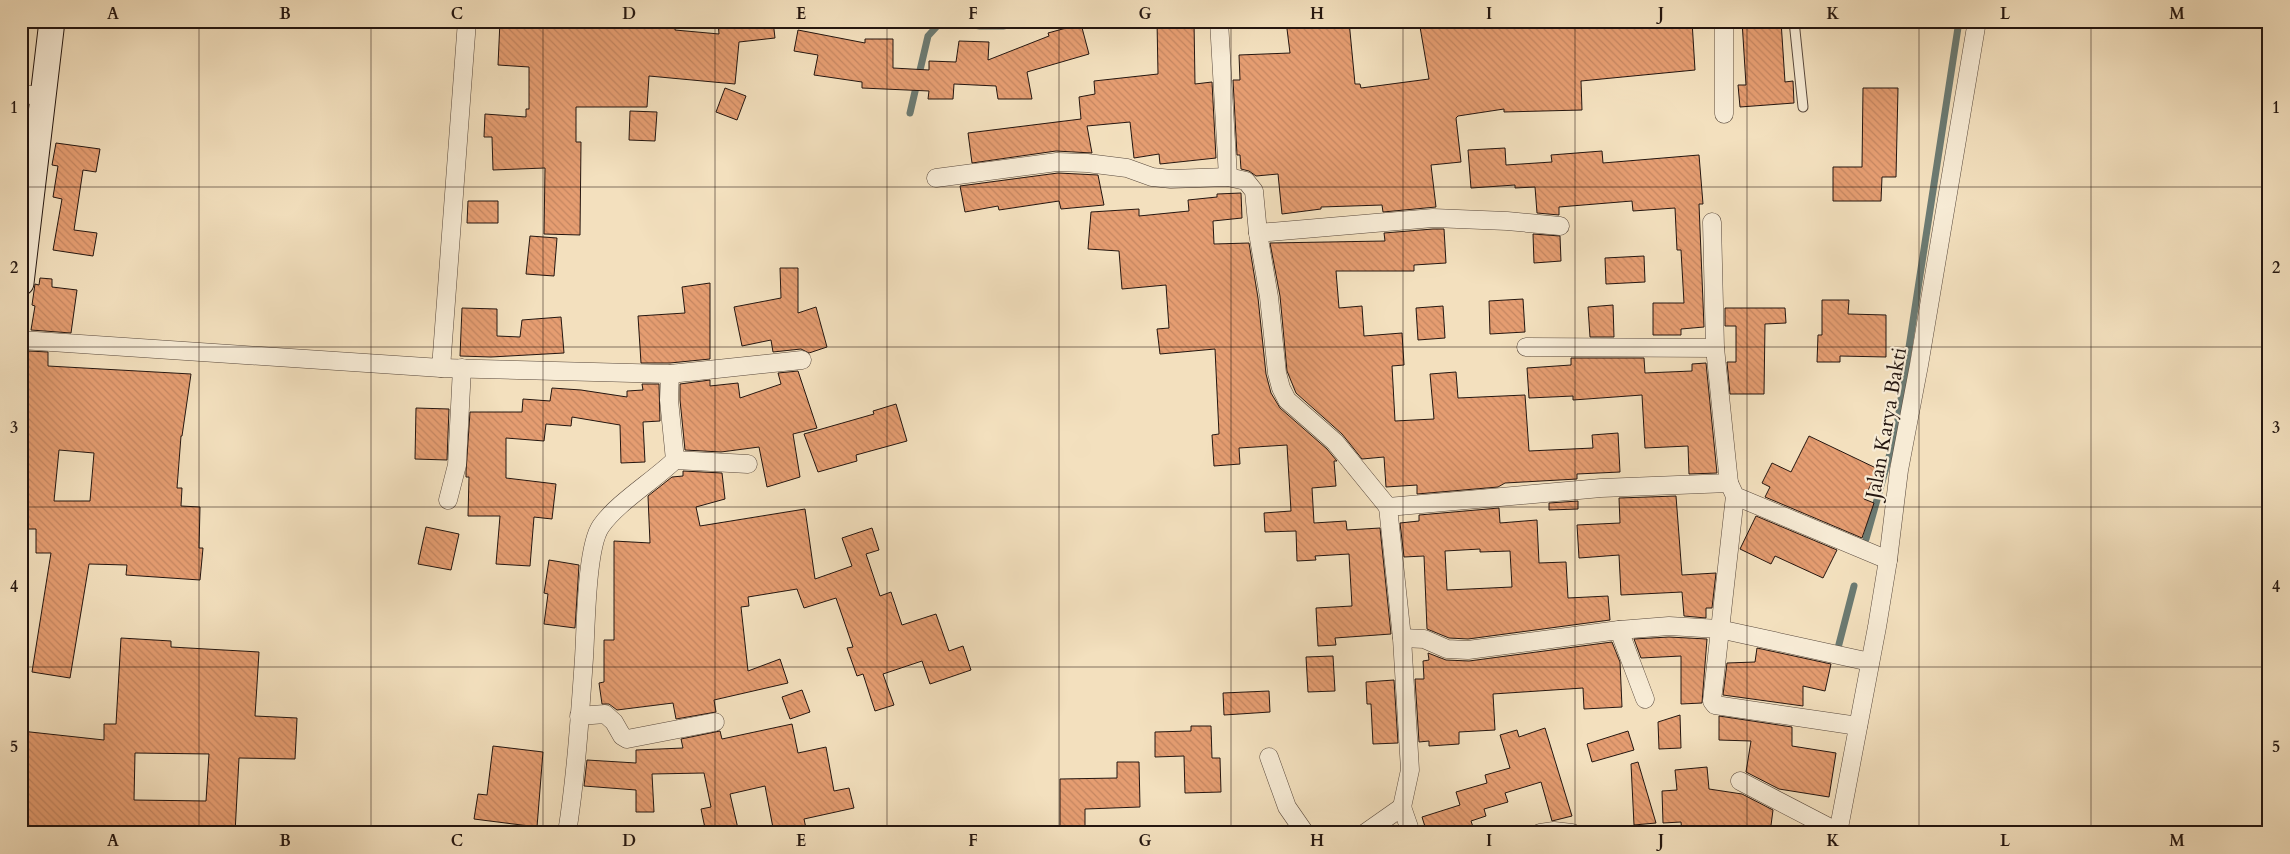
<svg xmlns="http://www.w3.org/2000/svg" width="2290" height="854" font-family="Cardo,serif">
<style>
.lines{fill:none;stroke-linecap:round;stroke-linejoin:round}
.stream{stroke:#6b7a72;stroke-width:7}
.building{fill:url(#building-back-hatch);stroke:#241610;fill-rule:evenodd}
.lane-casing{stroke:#58483c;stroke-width:11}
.street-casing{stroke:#58483c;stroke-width:19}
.secondary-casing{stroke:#241610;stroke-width:27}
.lane{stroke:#f7ebd5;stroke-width:9}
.street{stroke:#f7ebd5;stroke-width:18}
.secondary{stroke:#f7ebd5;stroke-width:25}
.grid{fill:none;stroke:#241610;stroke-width:1;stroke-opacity:0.55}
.labels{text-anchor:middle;stroke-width:4.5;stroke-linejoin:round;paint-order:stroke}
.street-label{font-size:21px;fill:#241610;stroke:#f7ebd5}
.neatline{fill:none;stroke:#241610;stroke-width:2}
.grid-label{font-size:16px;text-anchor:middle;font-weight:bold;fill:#241610}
</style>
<defs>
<pattern id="building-back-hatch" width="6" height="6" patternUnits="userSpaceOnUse" patternTransform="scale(1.25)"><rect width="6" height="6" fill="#e59d71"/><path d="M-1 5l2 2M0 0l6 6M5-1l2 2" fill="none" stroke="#c48661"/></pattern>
</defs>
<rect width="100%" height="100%" fill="#f3e0be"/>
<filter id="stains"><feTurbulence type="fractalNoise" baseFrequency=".004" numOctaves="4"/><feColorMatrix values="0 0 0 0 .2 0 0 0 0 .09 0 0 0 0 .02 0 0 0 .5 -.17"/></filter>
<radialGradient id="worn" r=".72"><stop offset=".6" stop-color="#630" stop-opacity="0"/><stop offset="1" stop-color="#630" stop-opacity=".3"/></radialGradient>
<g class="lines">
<g class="stream">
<path d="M910,113L928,36L939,24L961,23L980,26H1003L1033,21"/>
<path d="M1866,539L1896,432L1959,21"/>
<path d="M1838,648L1854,586"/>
</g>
</g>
<g class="building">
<path d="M500,21H566L653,25V21H676L675,30L719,34L718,21H773L775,38L739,42L735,84L649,76L647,107H576V142H581L580,235L544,234L545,168L493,170L492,137H484L485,114L526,117V109H529V67L498,65Z"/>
<path d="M1157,21H1194L1195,84L1212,82L1216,158L1160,164L1159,154L1134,158L1130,122L1087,126L1092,153L1056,151L972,163L968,133L1081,119L1079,97L1095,94L1094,81L1158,74Z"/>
<path d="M1286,21H1349L1355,84H1360L1361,88L1429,79L1419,21H1443L1444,26L1511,21H1692L1695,70L1581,81L1582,110L1504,112V109L1458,116L1456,118L1461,162L1431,165L1436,207L1383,212L1382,205L1321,207V209L1282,214L1278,174L1256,176L1249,171L1241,169L1240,155H1237L1233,80H1240L1239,55L1290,53Z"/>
<path d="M1742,21H1781L1785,82L1793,81L1794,103L1740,107L1738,85H1746Z"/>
<path d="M1081,24L1089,54L1027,72L1032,99H998L996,86L954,84L953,99H928L929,91L862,88V82L814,75L818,55L794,51L798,30L865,43V39H893V68L929,70V61L956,62L959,41L989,42L988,60L1049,36L1048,33Z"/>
<path d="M725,88L746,96L737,120L716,112Z"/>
<path d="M1863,88H1898L1896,177H1882L1881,201H1833V167H1862Z"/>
<path d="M630,111L657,112L655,141L629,140Z"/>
<path d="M56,143L100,149L96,172L83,170L74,230L97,233L93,256L53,250L62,199L53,197L58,166L52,165Z"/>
<path d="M1505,148L1506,165L1552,162L1551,155L1602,151L1603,163L1699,155L1703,204H1699L1704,327L1681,329V335H1653V303H1684L1681,250H1677L1675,208L1633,211L1632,201L1559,207V215L1537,213L1535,187L1515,188V185L1471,188L1468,150Z"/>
<path d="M1058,173L1098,175L1104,205L1061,209L1059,201L999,210L998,206L965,212L960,186Z"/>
<path d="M1241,193L1242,218L1213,221L1214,244L1249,243L1258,298L1266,374L1271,393L1280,408L1327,449L1337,461H1334L1336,486L1312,488L1314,523L1346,521L1347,530L1380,528L1391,634L1335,638L1336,645L1318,646L1316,608L1352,606L1349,554L1315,556L1316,560L1297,561L1296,531L1265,532L1264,513L1291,511L1287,445L1239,448L1240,464L1214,466L1212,435L1219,434L1215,349L1160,354L1157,329L1169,328L1166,285L1122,289L1119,251L1088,249L1091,212L1139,209V216L1189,211L1188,200L1217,197V194Z"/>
<path d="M468,201H498V223H467Z"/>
<path d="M1433,229H1444L1446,263L1414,265V271H1336L1339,308L1362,306L1364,336L1402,333L1404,365L1392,366L1395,421L1434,419L1430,374L1456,372L1458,398L1525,395L1529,451L1593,448L1592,435L1618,433L1620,472L1577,474V479L1505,483L1498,487L1417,494V485L1386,487L1384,457L1362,459L1342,434L1296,393L1287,371L1280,296L1270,243L1385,241L1384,233Z"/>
<path d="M1533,234L1560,236L1561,261L1534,263Z"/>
<path d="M530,236L557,238L554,276L526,274Z"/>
<path d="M1644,256L1645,282L1606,284L1605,258Z"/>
<path d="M780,268H798V313L816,307L827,347L809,353L801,349L773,352L771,340L742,346L734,307L781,298Z"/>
<path d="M40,278L52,279V287L77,290L71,333L31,330L35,306L32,305L35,284L39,285Z"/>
<path d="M710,283V359L670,363H641L638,316L685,313L682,287Z"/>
<path d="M1523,299L1525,332L1490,334L1489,301Z"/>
<path d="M1822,300H1849L1848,314L1886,315V357L1840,356V362H1817L1818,335H1822Z"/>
<path d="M1613,305L1614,337H1590L1588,307Z"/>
<path d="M1443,306L1445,338L1418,340L1416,308Z"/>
<path d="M462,308L497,309V336L520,337L522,320L561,317L564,353L491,357L460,356Z"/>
<path d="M1725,308H1785L1786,323L1765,324L1764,394H1730L1727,362H1736V326H1725Z"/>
<path d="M28,351L48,352V366L191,374L182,436H181L177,488H182L181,506L200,507L199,548H203L200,580L126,575L127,565L89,564L70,678L32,672L51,553H36V529H25V471H21V422H23L26,353ZM59,450L94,453L90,501H54Z"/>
<path d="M1571,358H1644L1645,373L1692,371V364L1706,363L1717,473L1689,474L1688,446L1645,448L1642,395L1573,400V396L1529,398L1527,368L1571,365Z"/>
<path d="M798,371L817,428L793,434L800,477L767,487L759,447L721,452L685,450L680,400V384L710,380V386L738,383L740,398L781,384L778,373Z"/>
<path d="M642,384H659L660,421L643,422L645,462L621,463L620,425L572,417L571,426L546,424L544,441L506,438V478L556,484L552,519L534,517L530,566L496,564L500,516H468L469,477H466V472L470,412H522L523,399L550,401L552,388L581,390L627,397V391L643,390Z"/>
<path d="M896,404L907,441L856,455L857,461L818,472L804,434L874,414L873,411Z"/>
<path d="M416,408L449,409L447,460L415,459Z"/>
<path d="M1809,436L1878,469L1864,499L1874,503L1862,538L1765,497L1770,487L1762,483L1772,463L1791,472Z"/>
<path d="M683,471L722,473L725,499L696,507L700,526L805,509L815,579L852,566L842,538L872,528L879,550L866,554L880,596L891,592L902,625L936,614L949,651L963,646L971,670L930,684L922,661L883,674L894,705L875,711L863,674L857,676L847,648L853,647L836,598L804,608L797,589L748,597L749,606L741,607L748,671L780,659L788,683L714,700L716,712L676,719L673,703L617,710L609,704H602L599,683L604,682V640H614V541L650,543L648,496L672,477L683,476Z"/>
<path d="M1676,496L1682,575L1716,573L1712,608H1706V618L1684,616L1682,592L1621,595L1619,555L1579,558L1577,525L1620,523L1619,498Z"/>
<path d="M1578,501V509L1549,510V503Z"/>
<path d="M1499,508L1500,523L1537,520L1539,563L1566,562L1568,598L1608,596L1610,620L1468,639L1449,638L1427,629L1424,556L1404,557L1400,523L1419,521V515ZM1480,549V552L1510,551L1512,587L1447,590L1445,551Z"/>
<path d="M1756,516L1837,550L1823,578L1775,556L1771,564L1740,549Z"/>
<path d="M426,527L459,534L451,570L418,564Z"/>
<path d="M549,560L579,565L575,628L544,624L548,594L544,593Z"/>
<path d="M1669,637L1707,639L1702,703L1681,704V656L1641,658L1634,639Z"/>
<path d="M121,638L171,641V647L259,652L255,716L297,718L295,759L239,758L235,833H204L205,829L101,828V833H21V731L104,740V724H116ZM135,753L209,754L206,801L134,800Z"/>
<path d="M1612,642L1620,662L1622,707L1584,709L1583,688L1493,694L1495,730L1459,732V744L1429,746V741L1419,742L1415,679H1424L1423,661L1429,660L1428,653L1446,660L1469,661Z"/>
<path d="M1757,648L1831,664L1825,691L1803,686V706L1723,695L1727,663L1755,662Z"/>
<path d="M1333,656L1335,691L1308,692L1306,657Z"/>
<path d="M1394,680L1398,743L1373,744L1371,704H1367L1366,682Z"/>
<path d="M802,690L810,712L790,719L782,697Z"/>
<path d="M1269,691L1270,712L1224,715L1223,693Z"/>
<path d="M1680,715L1681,748L1659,749L1658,722Z"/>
<path d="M1719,716L1792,727V746L1836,753L1829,797L1779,789L1746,772L1751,741L1719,740Z"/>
<path d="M792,724L798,753L826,747L834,791L849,788L854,808L804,819L807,833H774L765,786L730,794L739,833H706L701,809L711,807L704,773L652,774L654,812H636V790L584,786L587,760L636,763V750L683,748L681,739L720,731L722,739Z"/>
<path d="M1191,726H1211L1212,758H1220L1221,792L1185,793L1184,756L1155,757V732L1191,731Z"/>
<path d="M1545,728L1572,816L1552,821L1541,782L1505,793L1508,802L1484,809L1486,816L1471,821L1475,833H1427L1422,817L1460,805L1456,792L1487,783L1485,775L1510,768L1500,735L1517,730L1519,737Z"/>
<path d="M1628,731L1634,750L1592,762L1587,744Z"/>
<path d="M493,746L543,752L537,827L474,819L478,794L487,795Z"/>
<path d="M1117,762H1139L1140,807L1085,809V833H1060V779L1117,778Z"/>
<path d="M1638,762L1656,823L1634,825L1631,764Z"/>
<path d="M1707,767L1709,789L1742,794L1773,810L1770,833H1682L1681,822L1663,823L1662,791L1677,790L1675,770Z"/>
</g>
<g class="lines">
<defs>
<path id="lane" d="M1794,21L1803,107"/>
<g id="street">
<path d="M1219,21L1228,177"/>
<path d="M21,94L43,96"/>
<path d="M1724,114V21"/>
<path d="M936,178L1057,162L1087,163L1127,168L1152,177L1171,179L1228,177L1246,181L1254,191L1258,233L1269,297L1277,373L1281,388L1287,400L1335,442L1388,507"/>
<path d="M1712,222L1715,348L1729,483"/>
<path d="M1258,233L1433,218L1507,221L1560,226"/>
<path d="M21,340L441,368L467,21"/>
<path d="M1526,347L1715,348"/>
<path d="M441,368L670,374L802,360"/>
<path d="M675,460L748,464"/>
<path d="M1735,496L1712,701L1715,705L1858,726"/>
<path d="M448,500L457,465L462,368"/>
<path d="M1619,630L1669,626L1719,629L1870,662"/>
<path d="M1402,638L1424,639L1447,649L1468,650L1619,630L1645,699"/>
<path d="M579,716L605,714L614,722L622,736L627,739L715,722"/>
<path d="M1269,757L1287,807L1305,833"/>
<path d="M1740,781L1838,832"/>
<path d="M1402,807L1411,833"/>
<path d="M567,833C576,776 580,716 584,658C586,629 586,547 601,526C617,503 653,481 675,460L669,400L670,374"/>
<path d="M1365,833L1402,807L1410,770L1402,638L1388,507L1601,488L1729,483L1735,496L1888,560"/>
<path d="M1540,833L1554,831L1572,833"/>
<path d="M1838,833L1877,627L1888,560L1899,470L1919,365L1977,21"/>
</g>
<path id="secondary" d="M21,283L52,21"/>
</defs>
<use href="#lane" class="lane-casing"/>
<use href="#street" class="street-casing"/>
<use href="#secondary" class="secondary-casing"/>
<use href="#lane" class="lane"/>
<use href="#street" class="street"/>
<use href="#secondary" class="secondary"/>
</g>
<path class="grid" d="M199,21V833M371,21V833M543,21V833M715,21V833M887,21V833M1059,21V833M1231,21V833M1403,21V833M1575,21V833M1747,21V833M1919,21V833M2091,21V833M21,187H2269M21,347H2269M21,507H2269M21,667H2269"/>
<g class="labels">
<g class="street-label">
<text transform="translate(1886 423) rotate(-80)" y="7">Jalan Karya Bakti</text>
</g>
</g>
<rect width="2290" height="854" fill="none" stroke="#f3e0be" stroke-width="55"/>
<rect x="28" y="28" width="2234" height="798" class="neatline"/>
<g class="grid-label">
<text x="113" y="19">A</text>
<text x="285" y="19">B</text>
<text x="457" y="19">C</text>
<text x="629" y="19">D</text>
<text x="801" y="19">E</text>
<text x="973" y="19">F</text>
<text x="1145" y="19">G</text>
<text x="1317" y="19">H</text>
<text x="1489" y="19">I</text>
<text x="1661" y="19">J</text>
<text x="1833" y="19">K</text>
<text x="2005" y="19">L</text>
<text x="2177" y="19">M</text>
<text x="14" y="113">1</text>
<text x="2276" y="113">1</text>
<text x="14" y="273">2</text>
<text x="2276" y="273">2</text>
<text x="14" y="433">3</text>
<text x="2276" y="433">3</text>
<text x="14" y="592">4</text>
<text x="2276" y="592">4</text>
<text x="14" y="752">5</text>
<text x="2276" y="752">5</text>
<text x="113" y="846">A</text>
<text x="285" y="846">B</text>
<text x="457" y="846">C</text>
<text x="629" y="846">D</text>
<text x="801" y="846">E</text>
<text x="973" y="846">F</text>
<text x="1145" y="846">G</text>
<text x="1317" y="846">H</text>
<text x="1489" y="846">I</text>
<text x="1661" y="846">J</text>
<text x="1833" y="846">K</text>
<text x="2005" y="846">L</text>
<text x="2177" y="846">M</text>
</g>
<rect width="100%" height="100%" filter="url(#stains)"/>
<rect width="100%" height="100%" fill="url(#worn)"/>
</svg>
